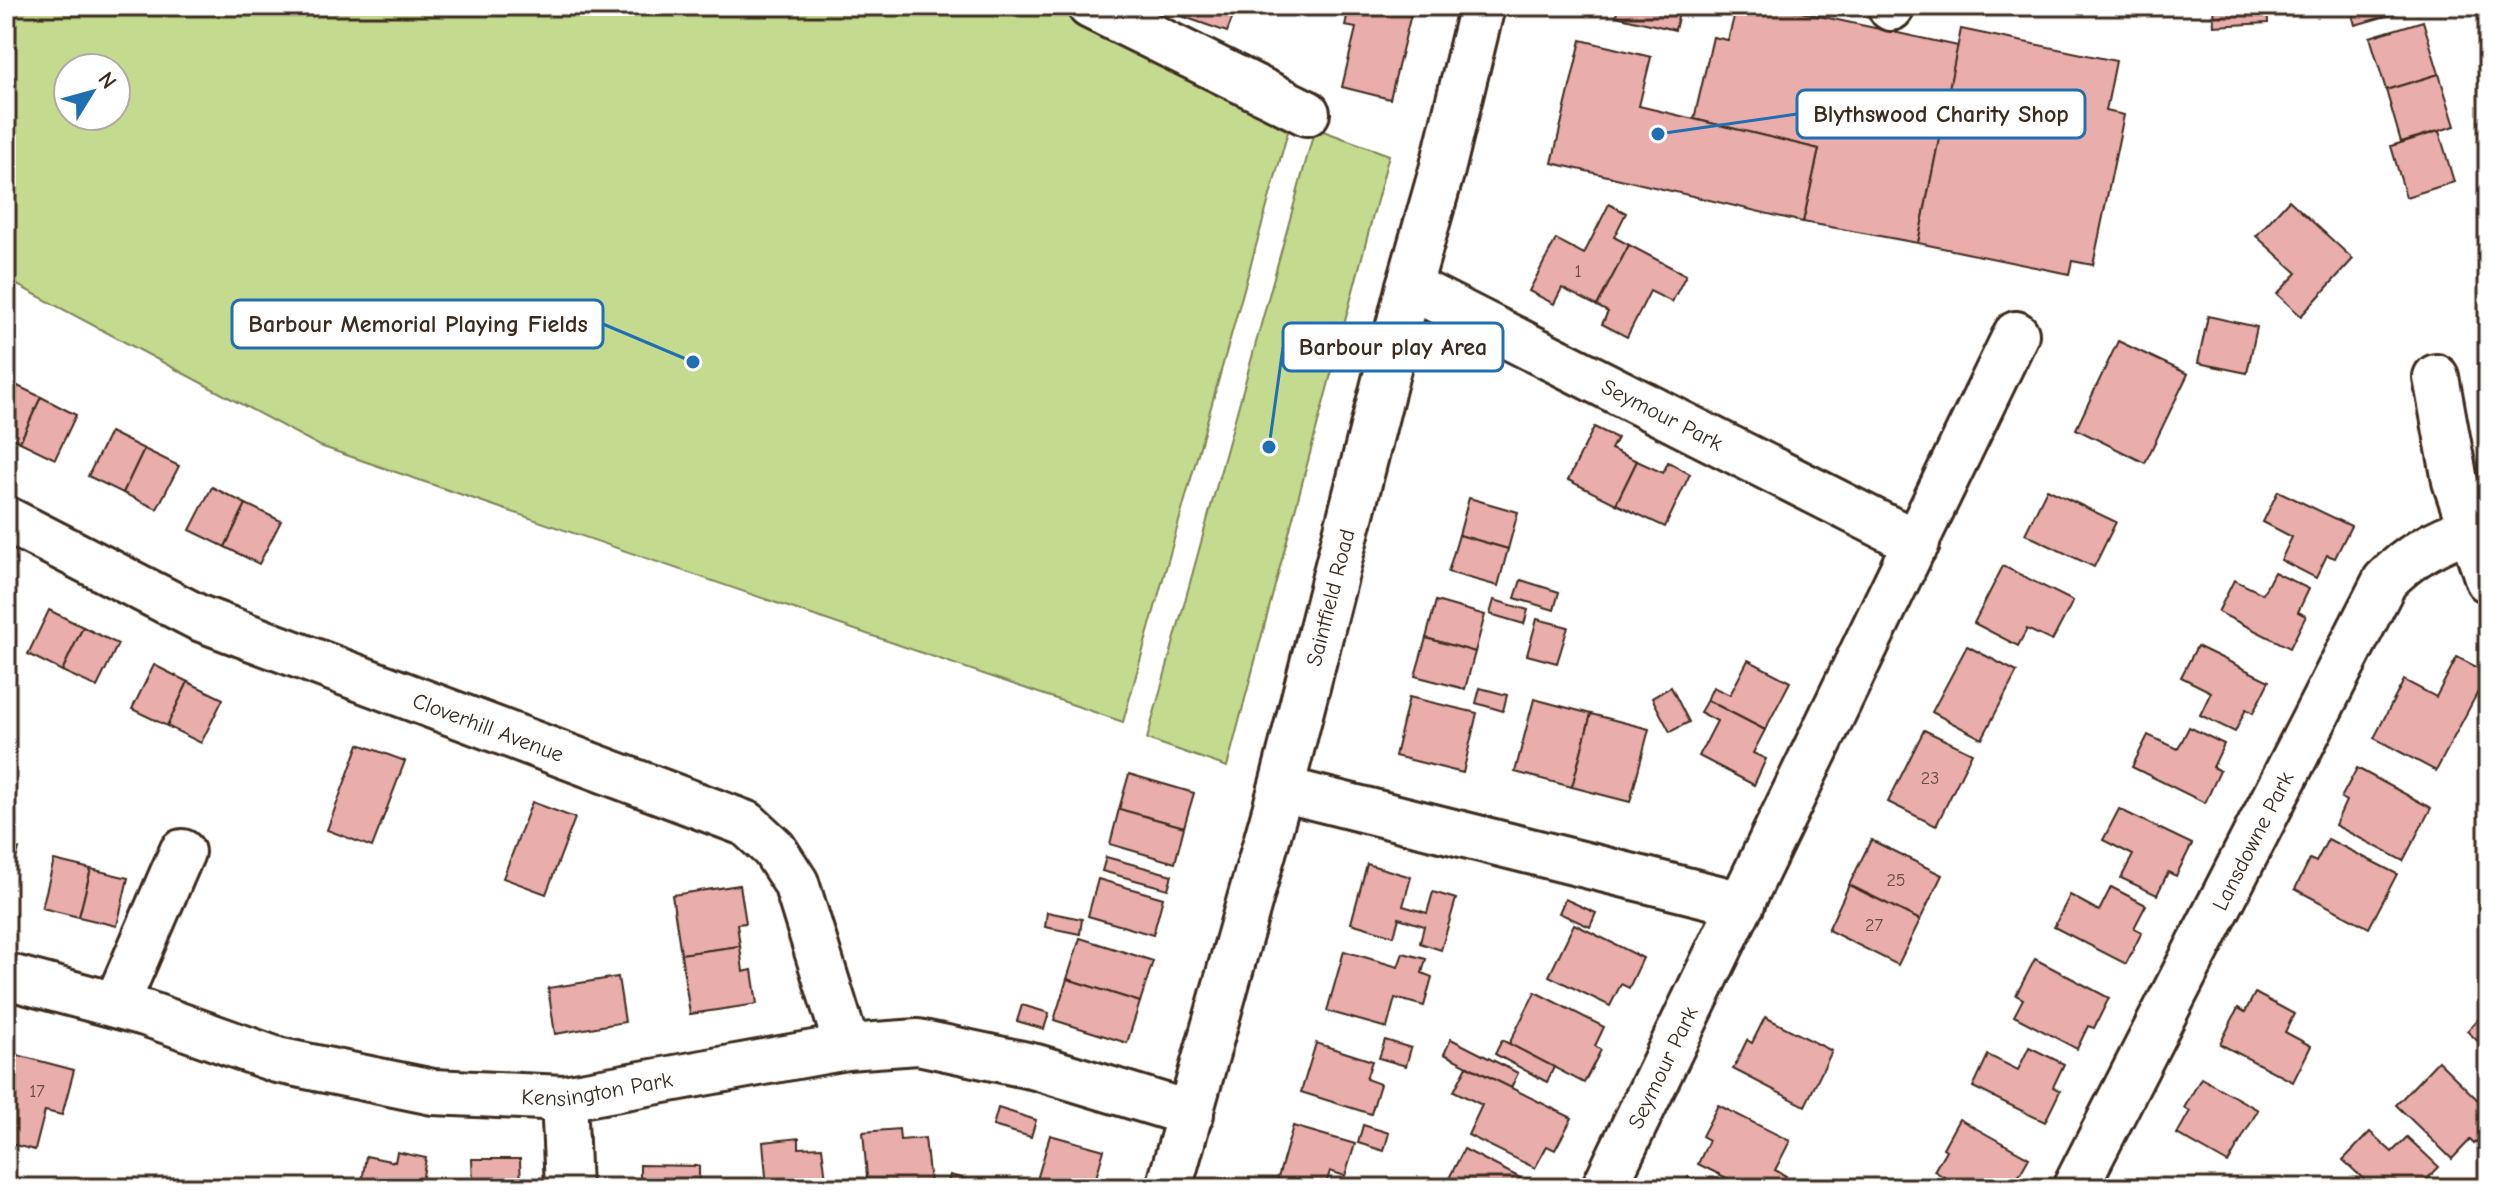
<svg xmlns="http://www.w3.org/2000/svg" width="2494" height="1194" font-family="'Comic Neue',sans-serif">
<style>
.green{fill:#c3da8f;stroke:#7f8256;stroke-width:2;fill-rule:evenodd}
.building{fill:#e9adab;stroke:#3b2a1e;stroke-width:2}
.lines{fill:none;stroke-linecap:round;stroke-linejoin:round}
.minor-casing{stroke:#3b2a1e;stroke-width:50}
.major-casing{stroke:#3b2a1e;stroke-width:50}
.minor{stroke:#fff;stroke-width:44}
.major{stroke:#fff;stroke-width:44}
.labels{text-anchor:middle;stroke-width:8;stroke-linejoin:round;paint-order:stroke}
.number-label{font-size:18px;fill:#664b41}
.street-label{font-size:22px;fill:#3b2a1e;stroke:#fff}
.leader{fill:none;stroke:#1f6fb2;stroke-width:3}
.callout-dot{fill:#1f6fb2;stroke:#fff;stroke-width:3}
.callout{fill:#fff;stroke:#1f6fb2;stroke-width:3}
.callout-label{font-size:24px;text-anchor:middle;font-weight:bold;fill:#3b2a1e}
</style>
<rect width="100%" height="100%" fill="#fff"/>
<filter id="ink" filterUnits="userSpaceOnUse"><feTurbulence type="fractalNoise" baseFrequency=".0125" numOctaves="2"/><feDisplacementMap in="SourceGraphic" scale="16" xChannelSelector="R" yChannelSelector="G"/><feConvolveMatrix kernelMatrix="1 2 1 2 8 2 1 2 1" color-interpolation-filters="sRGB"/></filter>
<g filter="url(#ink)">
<g class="green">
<path d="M6,6H1066L1292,117L1123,722L320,446L6,279ZM68,68H116V116H68Z"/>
<path d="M1315,128L1389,155L1227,767L1147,739Z"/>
</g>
<g class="building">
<path d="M1175,6H1237L1227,32L1173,13Z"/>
<path d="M1349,6H1413L1390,99L1342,87L1356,28L1345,26Z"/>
<path d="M1618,6H1658L1657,8L1679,13L1675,30L1616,16Z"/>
<path d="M1745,6H1773L1958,46L1918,243L1803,222L1819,149L1694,119L1713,37L1728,40L1735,13Z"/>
<path d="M2213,6H2267L2268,23L2214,26Z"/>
<path d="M2350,6H2403L2404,11L2355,25Z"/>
<path d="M2423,21L2439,74L2386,90L2370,37Z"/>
<path d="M1961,29L2116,61L2106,111L2124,115L2093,265L2072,261L2069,274L1918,243Z"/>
<path d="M1581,40L1651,57L1639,106L1819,149L1803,222L1552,163Z"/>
<path d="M2439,74L2455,126L2401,142L2386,90Z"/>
<path d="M2439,131L2454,182L2406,197L2391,146Z"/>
<path d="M2289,200L2353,259L2301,316L2277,294L2297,273L2256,236Z"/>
<path d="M1609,204L1626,213L1614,237L1629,245L1597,306L1562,288L1554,304L1529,291L1556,239L1584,254Z"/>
<path d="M1629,245L1686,275L1672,302L1650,291L1627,337L1602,324L1608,312L1597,306Z"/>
<path d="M2488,264V287L2482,266Z"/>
<path d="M2208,316L2257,327L2247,373L2198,363Z"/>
<path d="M2118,341L2188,374L2145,463L2076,429Z"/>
<path d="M7,381L41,397L20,442L6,435Z"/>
<path d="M41,397L76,415L55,459L20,442Z"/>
<path d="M1594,427L1617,438L1611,449L1637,461L1616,504L1568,480Z"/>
<path d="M110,432L144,449L123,493L88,476Z"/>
<path d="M144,449L179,466L157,509L123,493Z"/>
<path d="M1637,461L1663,473L1668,462L1690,474L1665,527L1616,504Z"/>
<path d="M212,487L246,504L225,547L190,530Z"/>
<path d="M2047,489L2116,522L2094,567L2025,534Z"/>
<path d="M2278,491L2351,526L2335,558L2327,555L2316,578L2281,560L2292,537L2263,522Z"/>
<path d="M1469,498L1518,512L1508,549L1459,535Z"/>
<path d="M246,504L281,521L259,564L225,547Z"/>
<path d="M1459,535L1508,549L1498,586L1448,572Z"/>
<path d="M2003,566L2073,601L2052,641L2027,629L2018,646L1974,623Z"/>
<path d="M2274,572L2309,589L2298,612L2306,616L2290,648L2218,612L2234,580L2263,594Z"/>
<path d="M1521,580L1559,592L1554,610L1515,598Z"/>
<path d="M1494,600L1528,610L1524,624L1490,614Z"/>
<path d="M1436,601L1485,615L1475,652L1426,638Z"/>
<path d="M49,610L83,627L62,671L28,654Z"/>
<path d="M1537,619L1568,627L1557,663L1527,655Z"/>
<path d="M83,627L118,644L97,687L62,671Z"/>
<path d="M1426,638L1475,652L1465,689L1415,676Z"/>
<path d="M1967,646L2017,672L1982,739L1932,712Z"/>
<path d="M2197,646L2269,681L2253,713L2246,709L2235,732L2200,715L2211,692L2181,677Z"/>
<path d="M2457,657L2488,673L2436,771L2374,738L2404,680L2436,697Z"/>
<path d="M1748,660L1790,682L1765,730L1707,700L1713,687L1730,695Z"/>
<path d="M154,665L188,682L167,726L132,709Z"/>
<path d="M188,682L223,699L201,743L167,726Z"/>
<path d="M1671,687L1689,722L1670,732L1652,698Z"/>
<path d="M1480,688L1507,695L1503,711L1476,703Z"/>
<path d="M1409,697L1477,713L1463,773L1395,756Z"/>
<path d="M1534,699L1591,714L1572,787L1515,772Z"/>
<path d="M1707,700L1765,730L1753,753L1766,759L1754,785L1699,756L1717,721L1700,712Z"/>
<path d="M1591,714L1649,729L1630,802L1572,787Z"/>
<path d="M2189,727L2224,744L2213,767L2220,771L2205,803L2132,767L2148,735L2178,749Z"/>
<path d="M1924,730L1972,753L1936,826L1888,802Z"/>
<path d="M359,744L405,761L372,847L327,830Z"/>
<path d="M2357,768L2431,808L2403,861L2335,825L2346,801L2341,798Z"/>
<path d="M1129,774L1194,793L1184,827L1119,809Z"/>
<path d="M532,802L575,818L546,894L503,878Z"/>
<path d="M1119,809L1184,827L1175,863L1110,844Z"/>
<path d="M2119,809L2192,844L2176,876L2168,872L2157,895L2121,878L2133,855L2103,840Z"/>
<path d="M2328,839L2397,874L2369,928L2295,889L2310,859L2316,862Z"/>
<path d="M1871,840L1942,875L1920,920L1849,885Z"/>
<path d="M6,845L19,849L6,888Z"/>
<path d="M1106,857L1172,875L1168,889L1102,871Z"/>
<path d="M2488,857V877L2479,863Z"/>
<path d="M54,860L91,869L79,917L42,908Z"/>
<path d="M1367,864L1411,877L1403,906L1427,913L1433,892L1456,899L1441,950L1420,943L1424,926L1399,918L1394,936L1351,923Z"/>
<path d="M91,869L128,878L117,926L79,917Z"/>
<path d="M1098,879L1163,898L1153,935L1088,916Z"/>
<path d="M740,885L746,923L737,924L740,946L681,954L672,895Z"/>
<path d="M1849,885L1920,920L1898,965L1828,930Z"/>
<path d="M2111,887L2146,905L2134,928L2142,932L2126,964L2054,927L2070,895L2099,911Z"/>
<path d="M1565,899L1596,913L1590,927L1559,913Z"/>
<path d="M1047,912L1082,919L1080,934L1045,927Z"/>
<path d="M1574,924L1643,958L1629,988L1621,984L1610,1006L1549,976Z"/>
<path d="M1080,938L1153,961L1140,1002L1067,979Z"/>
<path d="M740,946L743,972L752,970L757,1004L690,1014L681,954Z"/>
<path d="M1344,951L1398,967L1403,953L1426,959L1422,973L1432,977L1424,1006L1395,998L1387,1028L1327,1011Z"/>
<path d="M2035,959L2109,998L2094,1028L2088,1026L2077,1049L2014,1016L2023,999L2016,995Z"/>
<path d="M618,977L625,1022L555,1034L548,988Z"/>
<path d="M1067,979L1140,1002L1127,1043L1054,1020Z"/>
<path d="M1535,992L1604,1027L1595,1046L1601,1050L1584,1083L1509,1044Z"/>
<path d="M2255,993L2294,1014L2285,1032L2311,1046L2293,1082L2220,1044L2238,1008L2245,1012Z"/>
<path d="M1022,1005L1049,1013L1044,1029L1017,1021Z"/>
<path d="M2488,1009V1051L2467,1031Z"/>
<path d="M1765,1017L1832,1051L1805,1106L1733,1069L1747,1040L1752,1043Z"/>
<path d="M1451,1039L1518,1073L1511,1088L1444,1054Z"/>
<path d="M1385,1040L1411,1048L1406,1066L1379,1058Z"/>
<path d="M1502,1040L1554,1067L1547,1082L1495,1054Z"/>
<path d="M1316,1043L1372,1061L1366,1079L1380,1084L1371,1114L1301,1092Z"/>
<path d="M2029,1047L2064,1064L2053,1087L2060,1091L2045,1122L1973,1087L1988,1055L2018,1070Z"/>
<path d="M6,1052L74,1070L62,1115L45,1111L35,1150L6,1143Z"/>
<path d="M2438,1061L2488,1110V1130L2474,1144L2470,1140L2452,1159L2396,1105Z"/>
<path d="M1467,1066L1572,1118L1555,1150L1547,1146L1535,1168L1468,1135L1482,1105L1454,1091Z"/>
<path d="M2201,1078L2258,1110L2228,1163L2177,1134L2190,1111L2184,1108Z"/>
<path d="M1718,1105L1790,1141L1775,1170L1786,1176L1780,1188H1747L1698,1164L1709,1140L1702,1136Z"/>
<path d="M998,1108L1036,1120L1031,1137L993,1126Z"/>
<path d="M1959,1119L2029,1158L2012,1188L2005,1183L2002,1188H1963L1934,1171L1946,1150L1943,1148Z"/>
<path d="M1363,1125L1389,1133L1384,1151L1358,1143Z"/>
<path d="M1293,1126L1355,1144L1345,1176L1330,1171L1325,1188H1275Z"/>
<path d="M899,1129L900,1140L925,1138L930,1183L905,1186V1188H868L863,1132Z"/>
<path d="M2370,1132L2392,1152L2407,1137L2439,1167L2424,1182L2430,1188H2373L2343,1160Z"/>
<path d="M1050,1135L1104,1150L1093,1188H1065L1037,1180Z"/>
<path d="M799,1138V1148L822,1147L827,1188H767L763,1142Z"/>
<path d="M1464,1149L1532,1184L1530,1188H1444Z"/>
<path d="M397,1152L426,1158L421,1188H361L366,1156L395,1162Z"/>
<path d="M472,1159H520L521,1188H463V1183L473,1182Z"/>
<path d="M640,1165L699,1166V1188H640Z"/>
<path d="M950,1175L998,1188H946Z"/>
<path d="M1688,1177L1710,1188H1682Z"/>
</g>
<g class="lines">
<defs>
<g id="minor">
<path d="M1090,6L1307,113"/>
<path d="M1891,8L1892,6"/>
<path id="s1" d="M1409,286L1917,543"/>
<path d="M2436,377L2455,481L2488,580"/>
<path id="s2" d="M6,519L199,618L747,824L774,849L796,883L847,1047"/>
<path d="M1281,789L1742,904"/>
<path id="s3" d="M6,976L145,1013L277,1060L433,1092L564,1098L847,1047L918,1042L1036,1067L1191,1114"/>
<path d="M116,1005L182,852"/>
<path d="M564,1098L568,1188"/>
<path id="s4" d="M1604,1188L2016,334"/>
<path id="s5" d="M2075,1188L2385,581C2409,556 2437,540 2469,530"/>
</g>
<g id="major">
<path id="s6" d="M1169,1188L1281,789L1409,286L1442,170L1482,6"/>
</g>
</defs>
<use href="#minor" class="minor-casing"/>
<use href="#major" class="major-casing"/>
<use href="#minor" class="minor"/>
<use href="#major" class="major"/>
</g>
</g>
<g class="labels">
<g class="number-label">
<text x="1578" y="277">1</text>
<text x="1930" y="784">23</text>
<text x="1896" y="886">25</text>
<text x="1874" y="931">27</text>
<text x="37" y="1097">17</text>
</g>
<g class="street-label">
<text dy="8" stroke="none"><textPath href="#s1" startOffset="284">Seymour Park</textPath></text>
<text dy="8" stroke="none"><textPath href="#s6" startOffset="612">Saintfield Road</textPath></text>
<text dy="8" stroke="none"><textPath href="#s2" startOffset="526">Cloverhill Avenue</textPath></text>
<text dy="8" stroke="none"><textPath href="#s5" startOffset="390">Lansdowne Park</textPath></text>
<text dy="8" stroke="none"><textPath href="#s4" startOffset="134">Seymour Park</textPath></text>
<text dy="8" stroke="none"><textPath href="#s3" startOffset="608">Kensington Park</textPath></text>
</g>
</g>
<path class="leader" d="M1658 134L1797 114M693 362L603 324M1269 447L1283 347"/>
<g class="callout-dot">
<circle cx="1658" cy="134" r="8"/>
<circle cx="693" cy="362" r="8"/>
<circle cx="1269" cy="447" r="8"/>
</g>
<g class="callout">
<rect x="1797" y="90" width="288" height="48" rx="8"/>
<rect x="232" y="300" width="371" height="48" rx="8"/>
<rect x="1283" y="323" width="220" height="48" rx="8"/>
</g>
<g class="callout-label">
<text x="1941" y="122">Blythswood Charity Shop</text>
<text x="418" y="332">Barbour Memorial Playing Fields</text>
<text x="1393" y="355">Barbour play Area</text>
</g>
<rect width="2494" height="1194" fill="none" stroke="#fff" stroke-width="32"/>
<rect x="16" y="16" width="2462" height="1162" fill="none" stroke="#3b2a1e" stroke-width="3" filter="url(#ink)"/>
<g transform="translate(92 92) rotate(53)"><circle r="38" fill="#ffffff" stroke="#b1aaa5" stroke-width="2"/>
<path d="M0-6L14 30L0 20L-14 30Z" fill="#1f6fb2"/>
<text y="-12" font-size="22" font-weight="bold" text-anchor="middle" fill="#3b2a1e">N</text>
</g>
</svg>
